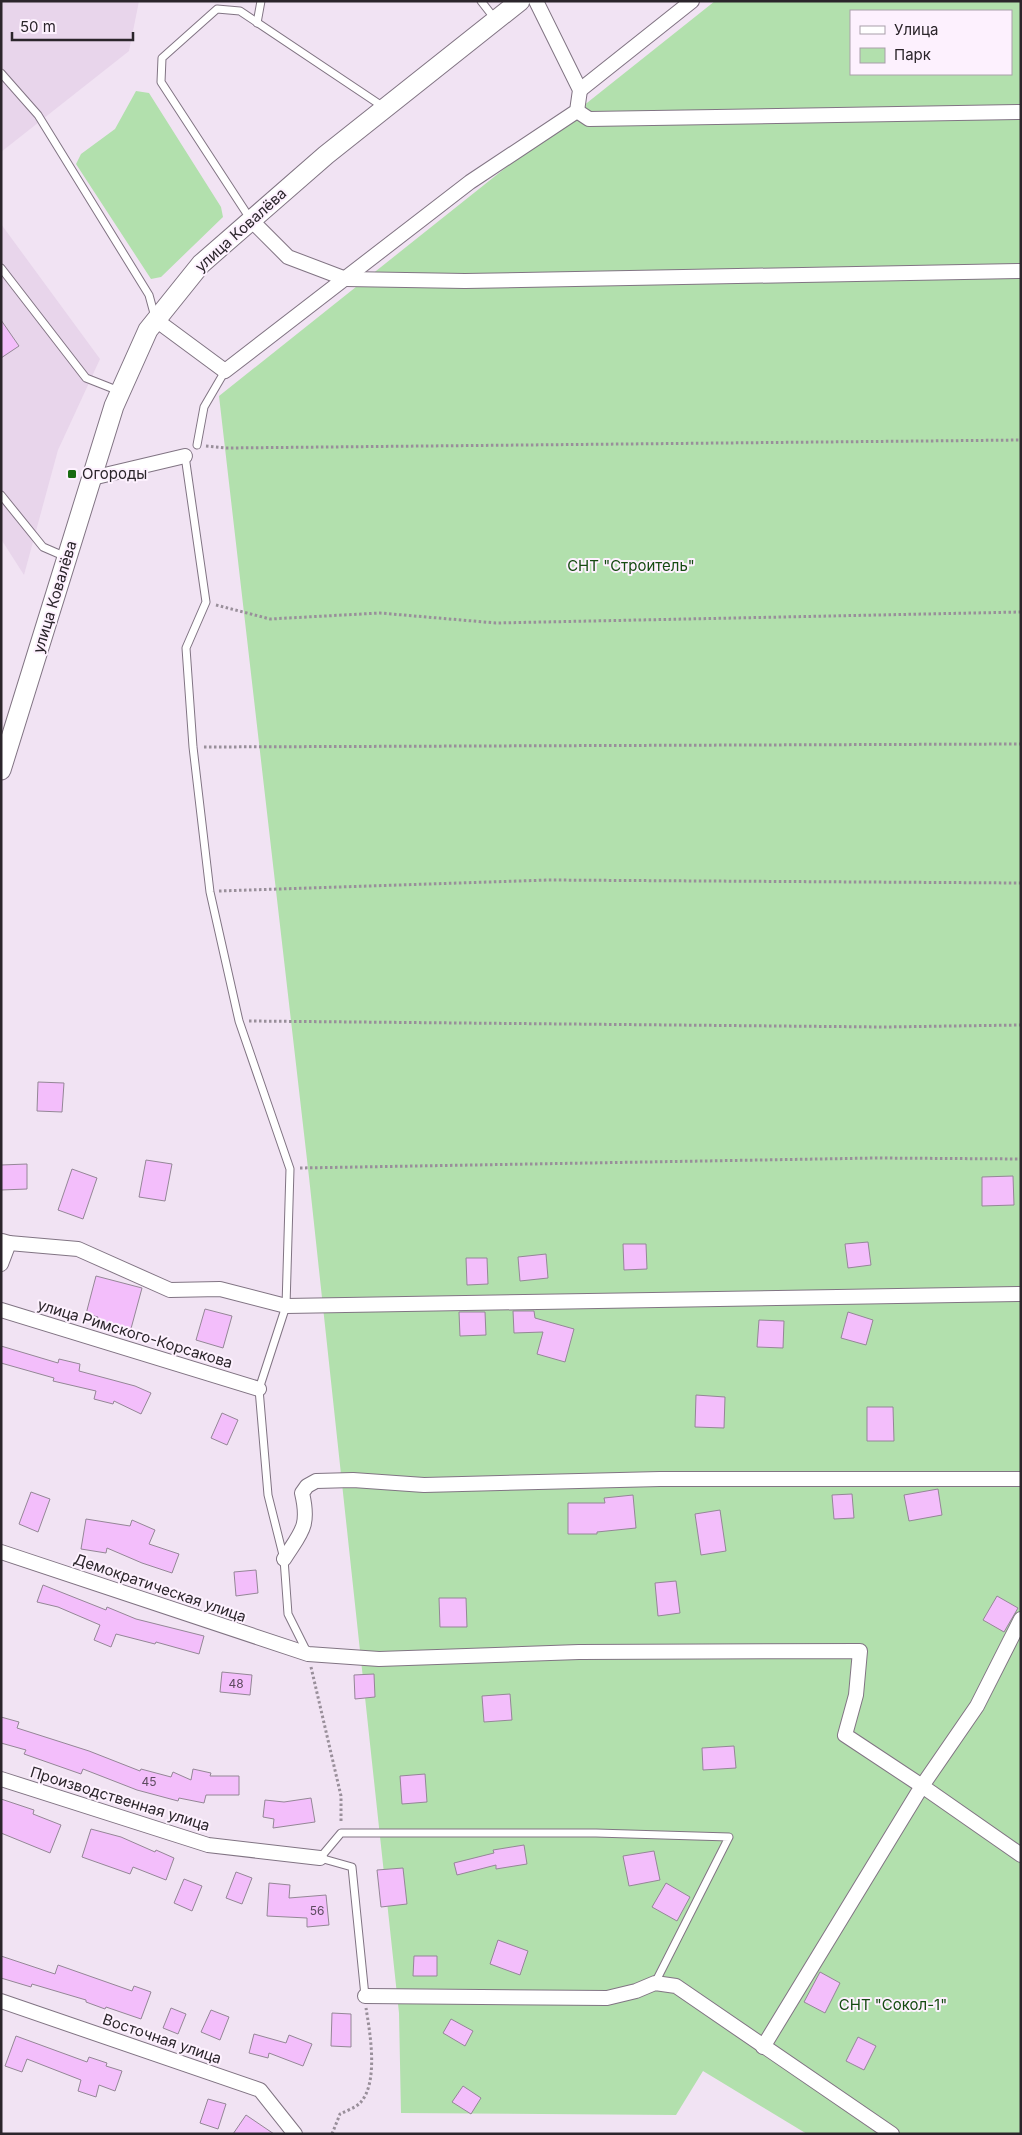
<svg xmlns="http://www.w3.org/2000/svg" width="1022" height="2135" font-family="Inter,sans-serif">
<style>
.built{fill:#e8d5eb}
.green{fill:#b2e0ad;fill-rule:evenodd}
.building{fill:#f3befb;stroke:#948796}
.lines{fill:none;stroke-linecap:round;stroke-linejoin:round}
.lane-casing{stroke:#817483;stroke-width:9}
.street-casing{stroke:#817483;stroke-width:16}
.secondary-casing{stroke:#817483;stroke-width:21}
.path{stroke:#998f9a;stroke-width:3;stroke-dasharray:2.5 2.5;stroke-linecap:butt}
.lane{stroke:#fff;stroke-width:7}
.street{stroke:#fff;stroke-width:14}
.secondary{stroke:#fff;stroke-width:19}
.poi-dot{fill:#196c12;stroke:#fdf1fe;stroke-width:2}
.labels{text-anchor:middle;stroke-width:4;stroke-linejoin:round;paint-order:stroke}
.number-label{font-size:12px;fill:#5d4b5f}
.street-label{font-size:15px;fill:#2b252b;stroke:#fdf1fe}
.poi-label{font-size:15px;fill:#2b252b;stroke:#fdf1fe;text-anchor:start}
.park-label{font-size:15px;fill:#154b11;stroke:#fdf1fe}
</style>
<rect width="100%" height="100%" fill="#f1e3f3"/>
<g class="built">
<path d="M1,1H139L129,51L1,152Z"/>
<path d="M1,224L100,359L58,450L24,575L1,539Z"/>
</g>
<g class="green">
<path d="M715,1H1021V2134H807L703,2071L676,2115L401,2113L399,2013L309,1177L219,396ZM851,11H1011V74H851Z"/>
<path d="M136,91L149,93L221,207L223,217L161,277L151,279L76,164L81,154L115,129Z"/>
</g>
<g class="building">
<path d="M1,320L19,346L1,358Z"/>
<path d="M38,1082L64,1083L62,1112L37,1111Z"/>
<path d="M146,1160L172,1164L165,1201L139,1197Z"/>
<path d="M27,1164V1189L1,1190V1165Z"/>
<path d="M72,1169L97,1178L83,1219L58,1210Z"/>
<path d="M1013,1176L1014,1205L982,1206V1177Z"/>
<path d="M868,1242L871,1265L848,1268L845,1244Z"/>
<path d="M623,1244H646L647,1269L624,1270Z"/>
<path d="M546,1254L548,1278L520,1281L518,1257Z"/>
<path d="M466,1258H487L488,1284L467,1285Z"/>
<path d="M96,1276L142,1288L129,1336L96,1327L98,1317L86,1314Z"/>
<path d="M205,1309L232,1316L223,1348L196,1340Z"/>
<path d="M513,1311H534L535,1318L574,1329L565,1362L537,1354L543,1332L514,1333Z"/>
<path d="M459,1312H485L486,1335L460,1336Z"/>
<path d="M848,1312L873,1320L866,1345L841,1338Z"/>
<path d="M759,1320L784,1321L783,1348L757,1347Z"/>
<path d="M1,1346L58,1363L59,1359L80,1364L79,1371L135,1386L151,1393L141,1414L114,1401L113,1404L94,1399L96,1391L53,1381L54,1378L1,1363Z"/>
<path d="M696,1395L725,1397L724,1428L695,1427Z"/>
<path d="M867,1407H893L894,1441H867Z"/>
<path d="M222,1413L238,1420L227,1445L211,1438Z"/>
<path d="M938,1489L942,1515L909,1521L904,1495Z"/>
<path d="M31,1492L50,1499L38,1532L19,1524Z"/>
<path d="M852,1494L854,1518L834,1519L832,1495Z"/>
<path d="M633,1495L636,1528L597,1532V1534H568V1503H605L604,1498Z"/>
<path d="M720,1510L726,1551L701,1555L695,1514Z"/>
<path d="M86,1519L130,1526L132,1520L155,1530L149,1544L179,1554L172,1573L142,1563L107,1548L106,1553L81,1549Z"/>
<path d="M256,1570L258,1593L236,1596L234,1572Z"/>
<path d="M676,1581L680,1613L658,1616L655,1583Z"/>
<path d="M43,1585L106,1610L107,1607L136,1619L204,1636L199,1654L156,1642L155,1644L116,1634L111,1647L94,1640L100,1625L58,1607L37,1602Z"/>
<path d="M997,1596L1018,1608L1004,1632L983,1620Z"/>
<path d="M439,1598H466L467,1627H440Z"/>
<path d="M222,1672L252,1675L250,1695L220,1692Z"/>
<path d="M374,1674L375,1697L355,1699L354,1675Z"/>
<path d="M510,1694L512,1720L484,1722L482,1696Z"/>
<path d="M1,1717L19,1722L17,1728L89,1751L140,1771L141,1769L171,1777L173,1772L191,1780L193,1769L211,1773L210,1776H239V1795H206L204,1803L179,1798L178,1801L137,1790L83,1769L81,1774L24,1754L26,1750L1,1743Z"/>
<path d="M734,1746L736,1768L703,1770L702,1748Z"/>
<path d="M425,1774L427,1802L402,1804L400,1776Z"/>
<path d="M311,1798L315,1822L273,1828L274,1819L263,1817L265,1800L284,1802Z"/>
<path d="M1,1799L34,1810L33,1814L61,1825L50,1853L1,1833Z"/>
<path d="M91,1829L121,1837L155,1852L156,1850L174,1858L166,1880L133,1867L130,1874L82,1857Z"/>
<path d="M524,1845L527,1864L496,1869V1865L457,1875L454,1863L494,1853L493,1850Z"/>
<path d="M654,1851L660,1880L629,1886L623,1856Z"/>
<path d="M403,1868L407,1904L381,1907L377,1870Z"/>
<path d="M236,1872L252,1878L242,1904L226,1898Z"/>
<path d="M184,1879L202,1886L192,1911L174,1903Z"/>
<path d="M269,1883L290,1885L289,1898L326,1895L329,1925L307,1927V1918L267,1916Z"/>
<path d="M666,1883L690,1897L677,1921L652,1907Z"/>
<path d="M498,1940L528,1951L520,1975L490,1964Z"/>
<path d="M1,1956L55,1974L58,1965L132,1991L134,1986L151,1992L141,2019L106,2007L105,2009L86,2002V2000L32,1984L31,1987L1,1978Z"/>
<path d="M414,1956H437V1976H413Z"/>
<path d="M820,1972L840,1983L825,2013L804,2002Z"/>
<path d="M171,2008L186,2014L178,2034L163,2028Z"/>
<path d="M211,2010L229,2017L220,2040L201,2032Z"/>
<path d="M332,2013L351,2014V2047L331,2046Z"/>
<path d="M451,2019L473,2031L465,2046L443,2033Z"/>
<path d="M254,2034L286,2043L289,2035L312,2044L303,2066L269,2053L268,2058L249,2053Z"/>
<path d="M16,2036L87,2062L89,2057L107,2063L106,2066L122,2071L115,2091L99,2085L96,2097L78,2091L81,2080L27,2059L22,2072L5,2066Z"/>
<path d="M858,2037L876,2046L864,2070L846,2061Z"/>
<path d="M463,2086L481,2098L471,2114L452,2102Z"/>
<path d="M208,2099L226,2104L218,2129L200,2123Z"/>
<path d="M246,2115L274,2134H233Z"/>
</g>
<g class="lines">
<defs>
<g id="lane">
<path d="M481,1L495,19"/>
<path d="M257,23L261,1"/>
<path d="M1,73L38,115L149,295L155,317"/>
<path d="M251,220L161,82L162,58L217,9L240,11L385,108"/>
<path d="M1,268L86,378L119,391"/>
<path d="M197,445L204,407L225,371"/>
<path d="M185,456L206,602L186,648L193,747L210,892L239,1021L290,1169L286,1306L259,1389L268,1495L284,1559L288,1614L307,1652"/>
<path d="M1,495L43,547L66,557"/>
<path d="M365,1996L352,1867L320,1858L341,1833H596L729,1837L655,1983"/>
</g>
<g id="street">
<path d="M580,90L692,1"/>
<path d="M577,111L589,119L1021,112"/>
<path d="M251,220L288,257L346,279L465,281L1021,271"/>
<path d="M156,320L225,371L470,182L577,111L580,90L536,1"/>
<path d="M92,478L185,456"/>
<path d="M9,1243L78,1249L170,1290L220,1289L286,1306L1021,1294"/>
<path d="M1,1264L9,1243L2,1241"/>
<path d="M1,1310L259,1389"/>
<path d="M1,1552L308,1654L379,1659L579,1652L860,1651L856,1695L845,1735L922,1786L763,2047"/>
<path d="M284,1559C301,1532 310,1527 302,1493L307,1486L316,1481L353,1480L424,1485L660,1479H1021"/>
<path d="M1021,1619L977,1706L922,1786L1021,1855"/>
<path d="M1,1779L208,1845L320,1858"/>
<path d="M365,1996L607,1998L636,1991L655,1983L676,1986L892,2134"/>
<path d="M1,2001L260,2090L295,2134"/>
</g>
<path id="secondary" d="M1,770L114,406L148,330L201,264L326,155L520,1"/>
</defs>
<use href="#lane" class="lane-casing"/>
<use href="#street" class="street-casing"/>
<use href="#secondary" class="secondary-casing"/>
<g class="path">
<path d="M206,446L227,448L1021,440"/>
<path d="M216,605L270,619L380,613L496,623L1021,612"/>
<path d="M204,747L1021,744"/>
<path d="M219,891L548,880L1021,883"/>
<path d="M249,1021L884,1027L1021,1025"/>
<path d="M300,1168L876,1158L1021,1159"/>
<path d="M311,1667L341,1796V1822"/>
<path d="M332,2134L340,2114C346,2111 355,2108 360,2103C379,2083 370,2033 366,2008"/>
</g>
<use href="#lane" class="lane"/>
<use href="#street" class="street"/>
<use href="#secondary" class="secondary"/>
</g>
<rect class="poi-dot" x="67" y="469" width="10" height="10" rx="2.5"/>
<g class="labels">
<g class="number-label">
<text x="236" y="1688">48</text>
<text x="149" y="1786">45</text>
<text x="317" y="1915">56</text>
</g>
<g class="street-label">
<text transform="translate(241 230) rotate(-42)" y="5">улица Ковалёва</text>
<text transform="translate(55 597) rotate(-73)" y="5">улица Ковалёва</text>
<text transform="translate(135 1334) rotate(17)" y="5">улица Римского-Корсакова</text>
<text transform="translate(160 1588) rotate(19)" y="5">Демократическая улица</text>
<text transform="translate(120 1799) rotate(17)" y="5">Производственная улица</text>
<text transform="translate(162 2039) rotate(19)" y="5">Восточная улица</text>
</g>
<g class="poi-label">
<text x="82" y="479">Огороды</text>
</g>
<g class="park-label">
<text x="631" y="571">СНТ "Строитель"</text>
<text x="893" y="2010">СНТ "Сокол-1"</text>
</g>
</g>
<rect width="1022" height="2135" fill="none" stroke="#2b252b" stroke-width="5"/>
<rect x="850" y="10" width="162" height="65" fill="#fdf1fe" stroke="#a99faa"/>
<rect x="860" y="26" width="25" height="8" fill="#ffffff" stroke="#a99faa"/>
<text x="894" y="35" font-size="15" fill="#2b252b">Улица</text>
<rect x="860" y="48" width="25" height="15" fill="#b2e0ad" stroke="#a99faa"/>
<text x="894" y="60" font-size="15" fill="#2b252b">Парк</text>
<path d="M12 32v8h121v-8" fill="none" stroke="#2b252b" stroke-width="2.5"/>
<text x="20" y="32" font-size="15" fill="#2b252b" stroke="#fdf1fe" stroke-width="4" paint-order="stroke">50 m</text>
</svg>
